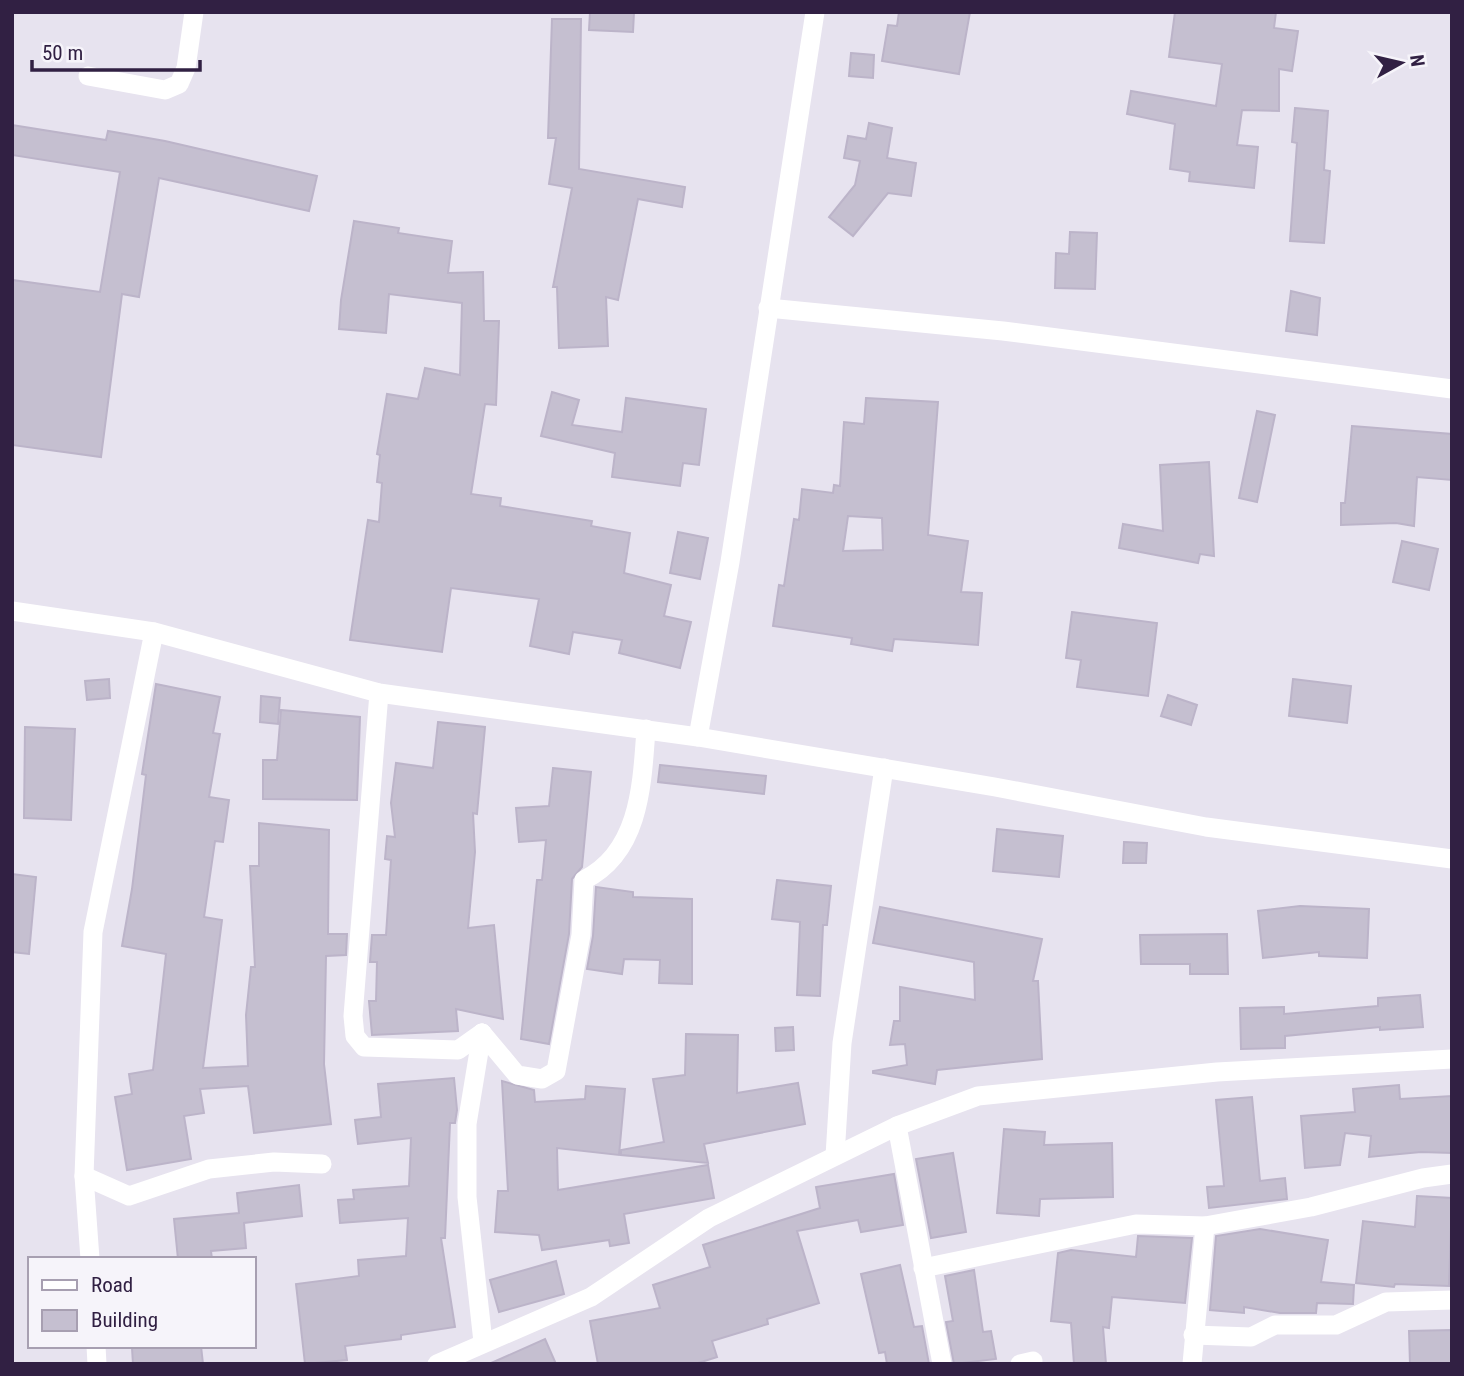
<svg xmlns="http://www.w3.org/2000/svg" width="1464" height="1376" font-family="'Roboto Condensed',sans-serif">
<style>
.building{fill:#c5bfd0;stroke:#bcb4c9;stroke-width:2;fill-rule:evenodd}
.lines{fill:none;stroke-linecap:round;stroke-linejoin:round}
.minor{stroke:#fff;stroke-width:19}
</style>
<rect width="100%" height="100%" fill="#e7e3ef"/>
<g class="building">
<path d="M590,12H634L633,32L589,30Z"/>
<path d="M899,12H970L959,74L882,61L888,25L897,26Z"/>
<path d="M1175,12H1276L1274,28L1298,31L1292,71L1279,69V111L1242,110L1237,145L1258,147L1254,188L1189,181L1190,172L1170,169L1175,124L1127,114L1131,91L1216,106L1222,64L1169,57Z"/>
<path d="M552,19H581L579,169L685,187L682,207L638,199L618,300L606,297L608,346L559,348L557,287H553L572,188L549,184L556,138H548Z"/>
<path d="M851,53L874,55L873,78L849,76Z"/>
<path d="M1295,108L1328,111L1324,170L1330,171L1324,243L1290,241L1297,143L1292,142Z"/>
<path d="M869,123L892,128L887,158L916,163L911,196L888,193L853,236L829,217L855,185L860,161L844,158L848,136L866,139Z"/>
<path d="M12,125L106,140L108,131L165,141L317,176L309,211L159,178L139,297L122,294L101,457L12,445V280L100,292L120,172L12,155Z"/>
<path d="M354,221L399,228L398,233L452,241L448,273L483,272L484,321H499L496,405L485,404L471,494L501,498L500,506L592,521L591,526L630,533L624,573L671,585L664,616L691,622L680,668L619,653L622,640L573,632L569,654L530,646L539,599L451,588L442,652L350,640L368,520L379,522L382,483L377,482L380,455L377,454L387,394L418,399L425,368L460,375L462,303L389,294L386,333L339,329L341,300Z"/>
<path d="M1070,232L1097,233L1095,289L1055,288L1056,253L1069,254Z"/>
<path d="M1291,291L1320,298L1317,335L1286,331Z"/>
<path d="M552,392L579,400L572,425L622,432L626,398L706,409L699,465L683,463L680,486L612,477L615,453L541,436Z"/>
<path d="M866,398L938,402L928,535L968,541L961,592L982,593L978,645L894,639L892,651L851,644L852,638L773,626L779,585L784,586L794,519L799,520L802,489L833,493L834,485L840,486L844,422L864,424ZM848,516L882,518L883,550L843,551Z"/>
<path d="M1257,411L1275,415L1257,502L1239,498Z"/>
<path d="M1352,426L1452,434V480L1417,477L1414,526L1396,523L1341,525V503H1345Z"/>
<path d="M1209,462L1214,556L1200,554L1198,563L1119,548L1123,524L1163,531L1160,465Z"/>
<path d="M678,532L708,538L700,579L670,573Z"/>
<path d="M1402,541L1438,549L1429,590L1393,582Z"/>
<path d="M1072,612L1157,623L1148,696L1077,687L1081,660L1066,658Z"/>
<path d="M109,679L110,698L87,700L85,681Z"/>
<path d="M1293,679L1351,686L1347,723L1289,716Z"/>
<path d="M156,684L220,697L213,733L220,734L209,797L229,800L223,842L215,841L204,917L222,920L203,1068L248,1066L246,1015L251,967H255L250,866H259V823L329,830L328,934H347L346,955L326,956L324,1064L331,1124L254,1133L248,1086L200,1089L204,1113L184,1116L191,1159L127,1170L115,1097L132,1094L129,1074L153,1070L166,954L122,946L132,889L146,775L142,774Z"/>
<path d="M1168,695L1197,705L1191,725L1161,716Z"/>
<path d="M261,696L280,698L278,724L260,722Z"/>
<path d="M281,710L360,717L357,800L263,799V760H277Z"/>
<path d="M438,722L485,727L477,814L473,813L475,852L468,928L494,925L503,1019L456,1009L458,1031L372,1035L369,1001H376L377,962H370L372,935H386L391,860L385,859L387,836L395,837L391,803L396,763L433,768Z"/>
<path d="M25,727L75,729L71,820L24,818Z"/>
<path d="M660,765L766,776L764,794L658,782Z"/>
<path d="M553,768L591,772L582,867L572,879L569,934L549,1044L521,1039L537,880H542L546,840L519,842L516,808L549,806Z"/>
<path d="M997,829L1063,836L1059,877L993,871Z"/>
<path d="M1124,842L1147,843L1146,863H1123Z"/>
<path d="M12,874L36,877L29,954L12,952Z"/>
<path d="M777,880L831,886L827,925H823L820,996L797,995L800,922L772,919Z"/>
<path d="M596,887L633,892V897L692,899V984L659,983L660,960L624,959L622,974L587,969L593,936Z"/>
<path d="M1300,906L1369,909L1367,958L1319,956V952L1263,958L1258,911Z"/>
<path d="M880,907L1042,939L1033,981H1038L1042,1059L937,1070L935,1084L873,1073V1071L907,1065L905,1044L890,1045L894,1021H900V987L975,1000L974,962L873,943Z"/>
<path d="M1227,934L1228,974H1190V964H1141L1140,935Z"/>
<path d="M1420,995L1423,1027L1380,1030V1027L1285,1036V1048L1241,1049L1240,1008L1284,1007V1014L1378,1006V998Z"/>
<path d="M793,1027L794,1050L776,1051L775,1028Z"/>
<path d="M686,1034L738,1035L737,1093L798,1083L805,1124L704,1144L708,1163L621,1155V1150L664,1142L653,1079L685,1075Z"/>
<path d="M454,1078L457,1110L455,1123H450L445,1238H441L455,1327L401,1335V1339L345,1346L347,1360L305,1364L296,1284L359,1276L358,1260L406,1256L408,1218L340,1223L338,1200L354,1199L353,1190L409,1186L411,1138L358,1144L355,1120L381,1117L378,1084Z"/>
<path d="M502,1081L534,1090L535,1102L585,1099L586,1086L625,1089L619,1155L557,1148L558,1190L708,1165L714,1198L624,1214L629,1243L610,1246L609,1240L542,1250L539,1235L495,1232L498,1191H508Z"/>
<path d="M1399,1085L1400,1099L1452,1096V1153L1421,1152L1369,1157L1371,1136L1345,1133L1340,1165L1305,1168L1301,1116L1355,1112L1353,1089Z"/>
<path d="M1252,1097L1260,1181L1285,1178L1287,1199L1209,1208L1207,1187L1224,1186L1216,1100Z"/>
<path d="M1004,1129L1045,1132L1044,1145L1112,1143L1113,1197L1040,1199L1039,1216L997,1213Z"/>
<path d="M953,1153L966,1232L931,1238L916,1159Z"/>
<path d="M894,1174L903,1225L861,1232L858,1220L797,1231L819,1303L767,1319L768,1324L712,1341L717,1357L695,1364H598L590,1321L660,1308L653,1285L710,1267L703,1245L820,1208L816,1187Z"/>
<path d="M299,1185L302,1216L244,1223L246,1248L211,1251L212,1259H178L174,1219L239,1213L237,1193Z"/>
<path d="M1417,1196L1452,1198L1449,1286L1395,1284L1394,1287L1356,1283L1363,1221L1415,1227Z"/>
<path d="M1260,1229L1328,1240L1321,1282L1354,1285L1353,1304L1317,1303L1316,1313H1280L1244,1307V1313L1210,1310L1216,1236Z"/>
<path d="M1138,1236L1192,1238L1185,1303L1112,1297L1109,1328L1103,1327L1106,1364H1074L1071,1323L1051,1321L1058,1253L1071,1250L1136,1257Z"/>
<path d="M556,1261L564,1294L499,1312L490,1280Z"/>
<path d="M900,1265L914,1327L922,1326L929,1364H887L885,1352L879,1353L861,1274Z"/>
<path d="M974,1270L983,1332L991,1331L996,1359L954,1364L946,1322L953,1321L945,1276Z"/>
<path d="M1451,1330L1452,1364H1410L1409,1331Z"/>
<path d="M545,1339L556,1364H489Z"/>
<path d="M201,1346L203,1364H133L132,1348Z"/>
</g>
<g class="lines">
<g class="minor">
<path d="M88,76L165,90L179,84L186,68L194,12"/>
<path d="M768,308L1003,331L1452,389"/>
<path d="M12,611L154,632L379,693L698,737L995,787L1206,827L1452,859"/>
<path d="M379,693L353,1016L355,1036L364,1047L458,1050L482,1033"/>
<path d="M698,737L730,562L815,12"/>
<path d="M482,1033L517,1075L542,1079L556,1071L581,935L584,880C640,852 642,785 646,729"/>
<path d="M482,1033L467,1124V1197L483,1342"/>
<path d="M897,1126L942,1364"/>
<path d="M835,1156L842,1043L884,768"/>
<path d="M84,1176L129,1196L209,1169L274,1162L322,1164"/>
<path d="M90,1259L84,1176L93,932L154,632"/>
<path d="M923,1268L1136,1224L1205,1226L1311,1207L1423,1178L1452,1174"/>
<path d="M1193,1335L1251,1337L1275,1325H1336L1386,1302L1452,1300"/>
<path d="M96,1346L97,1364"/>
<path d="M437,1364L591,1297L709,1218L897,1126L978,1096L1217,1072L1452,1059"/>
<path d="M1020,1364L1033,1361"/>
<path d="M1192,1364L1205,1226"/>
</g>
</g>
<rect width="1464" height="1376" fill="none" stroke="#312043" stroke-width="28"/>
<rect x="28" y="1257" width="228" height="91" fill="#f6f4fa" stroke="#a79fb1" stroke-width="2"/>
<rect x="42" y="1280" width="35" height="10" fill="#ffffff" stroke="#a79fb1" stroke-width="2"/>
<text x="91" y="1292" font-size="21" fill="#312043">Road</text>
<rect x="42" y="1310" width="35" height="21" fill="#c5bfd0" stroke="#a79fb1" stroke-width="2"/>
<text x="91" y="1327" font-size="21" fill="#312043">Building</text>
<g transform="translate(1401 63) rotate(82)" stroke="#f6f4fa" stroke-width="5" paint-order="stroke">
<path d="M0-5L12 26L0 18L-12 26Z" fill="#312043"/>
<text y="-10" font-size="19" font-weight="bold" text-anchor="middle" fill="#312043">N</text>
</g>
<path d="M32 60v10h168v-10" fill="none" stroke="#312043" stroke-width="3.5"/>
<text x="42" y="60" font-size="21" fill="#312043" stroke="#f6f4fa" stroke-width="5" paint-order="stroke">50 m</text>
</svg>
